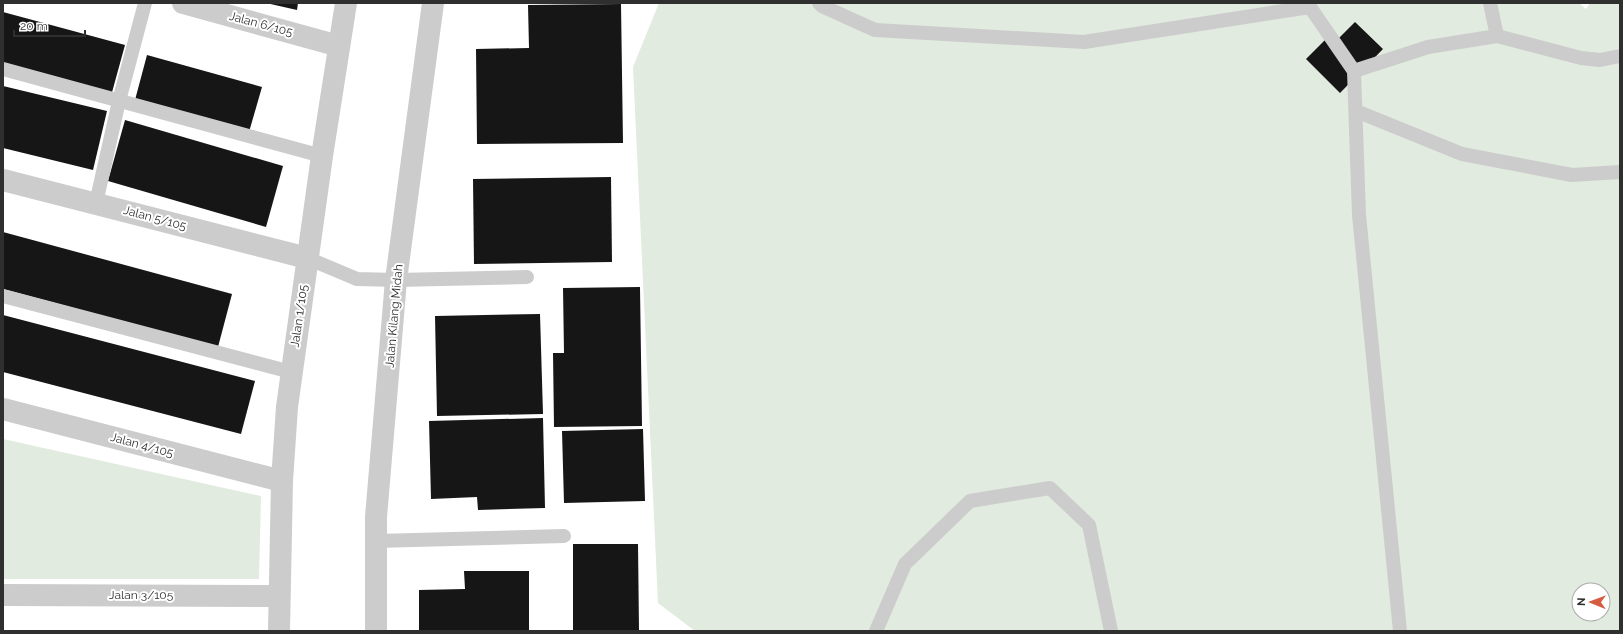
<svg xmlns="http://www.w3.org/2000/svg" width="1623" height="634" font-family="Raleway,sans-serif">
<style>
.green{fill:#e2ebdf;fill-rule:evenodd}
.building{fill:#161616}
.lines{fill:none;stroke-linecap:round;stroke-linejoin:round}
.lane{stroke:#ccc;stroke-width:14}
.street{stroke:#ccc;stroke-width:22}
.labels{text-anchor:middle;stroke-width:4;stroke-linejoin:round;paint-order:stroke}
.street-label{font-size:12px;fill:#2f2f2f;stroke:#fff}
</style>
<rect width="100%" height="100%" fill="#fff"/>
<g class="green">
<path d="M659,3H1579L1586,9L1590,3H1620V631H695L658,603L633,67ZM1579,590H1603V614H1579Z"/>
<path d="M3,439L261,496L259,579H3Z"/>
</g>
<g class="building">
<path d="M266,3H298L297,10Z"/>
<path d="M621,4L623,143L477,144L476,49L529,48L528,5Z"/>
<path d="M3,12L125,45L111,96L3,66Z"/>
<path d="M1355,22L1383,49L1340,93L1306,59L1326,39L1332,45Z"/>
<path d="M147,55L262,87L249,132L135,100Z"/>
<path d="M3,86L107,111L93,170L3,148Z"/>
<path d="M125,120L283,166L266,227L108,181Z"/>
<path d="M611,177L612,262L474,264L473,179Z"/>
<path d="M3,232L232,294L218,347L3,289Z"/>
<path d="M640,287L642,426L554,427L553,353H564L563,288Z"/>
<path d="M540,314L543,414L437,416L435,316Z"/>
<path d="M3,315L255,381L241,434L3,372Z"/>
<path d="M543,418L545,508L478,510L477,497L431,499L429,421Z"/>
<path d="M643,429L645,501L564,503L562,431Z"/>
<path d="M573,544H638L639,631H573Z"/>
<path d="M464,571H529V631H419V590L465,589Z"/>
</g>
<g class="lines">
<g class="lane">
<path d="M819,3L822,6L875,30L1084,42L1310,7L1354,71L1359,215L1400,631"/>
<path d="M1490,3L1497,36"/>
<path d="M3,69L322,156"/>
<path d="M1354,71L1428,47L1497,36L1581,58L1600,60L1620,56"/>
<path d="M1356,111L1462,154L1572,175L1620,172"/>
<path d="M96,203L119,101L145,3"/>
<path d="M307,258L357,279L396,280L527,277"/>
<path d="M3,296L291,372"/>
<path d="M376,541L564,536"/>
<path d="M876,631L905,564L970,501L1050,488L1089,525L1111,631"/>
</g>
<g class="street">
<path d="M183,3L339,46"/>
<path d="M3,180L307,258"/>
<path d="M3,409L282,481"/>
<path d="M3,595L279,596"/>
<path d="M279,631L282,481L287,407L322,156L346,3"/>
<path d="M376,631V517L396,280L433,3"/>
</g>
</g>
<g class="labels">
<g class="street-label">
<text transform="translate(261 24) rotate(15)" y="4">Jalan 6/105</text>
<text transform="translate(155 218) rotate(15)" y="4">Jalan 5/105</text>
<text transform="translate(299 316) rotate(-82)" y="4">Jalan 1/105</text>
<text transform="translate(394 316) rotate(-85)" y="4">Jalan Kilang Midah</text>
<text transform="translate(142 445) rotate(15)" y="4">Jalan 4/105</text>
<text x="141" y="599">Jalan 3/105</text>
</g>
</g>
<rect width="1623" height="634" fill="none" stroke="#2f2f2f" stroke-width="8"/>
<g transform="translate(1591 602) rotate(271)"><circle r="19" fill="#ffffff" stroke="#acacac"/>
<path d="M0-3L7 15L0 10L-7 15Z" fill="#d65c42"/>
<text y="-6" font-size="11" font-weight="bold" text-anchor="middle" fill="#2f2f2f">N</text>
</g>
<path d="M14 30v6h71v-6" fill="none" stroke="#2f2f2f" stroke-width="2"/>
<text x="20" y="30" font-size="12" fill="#2f2f2f" stroke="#ffffff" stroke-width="3" paint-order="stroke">20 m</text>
</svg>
